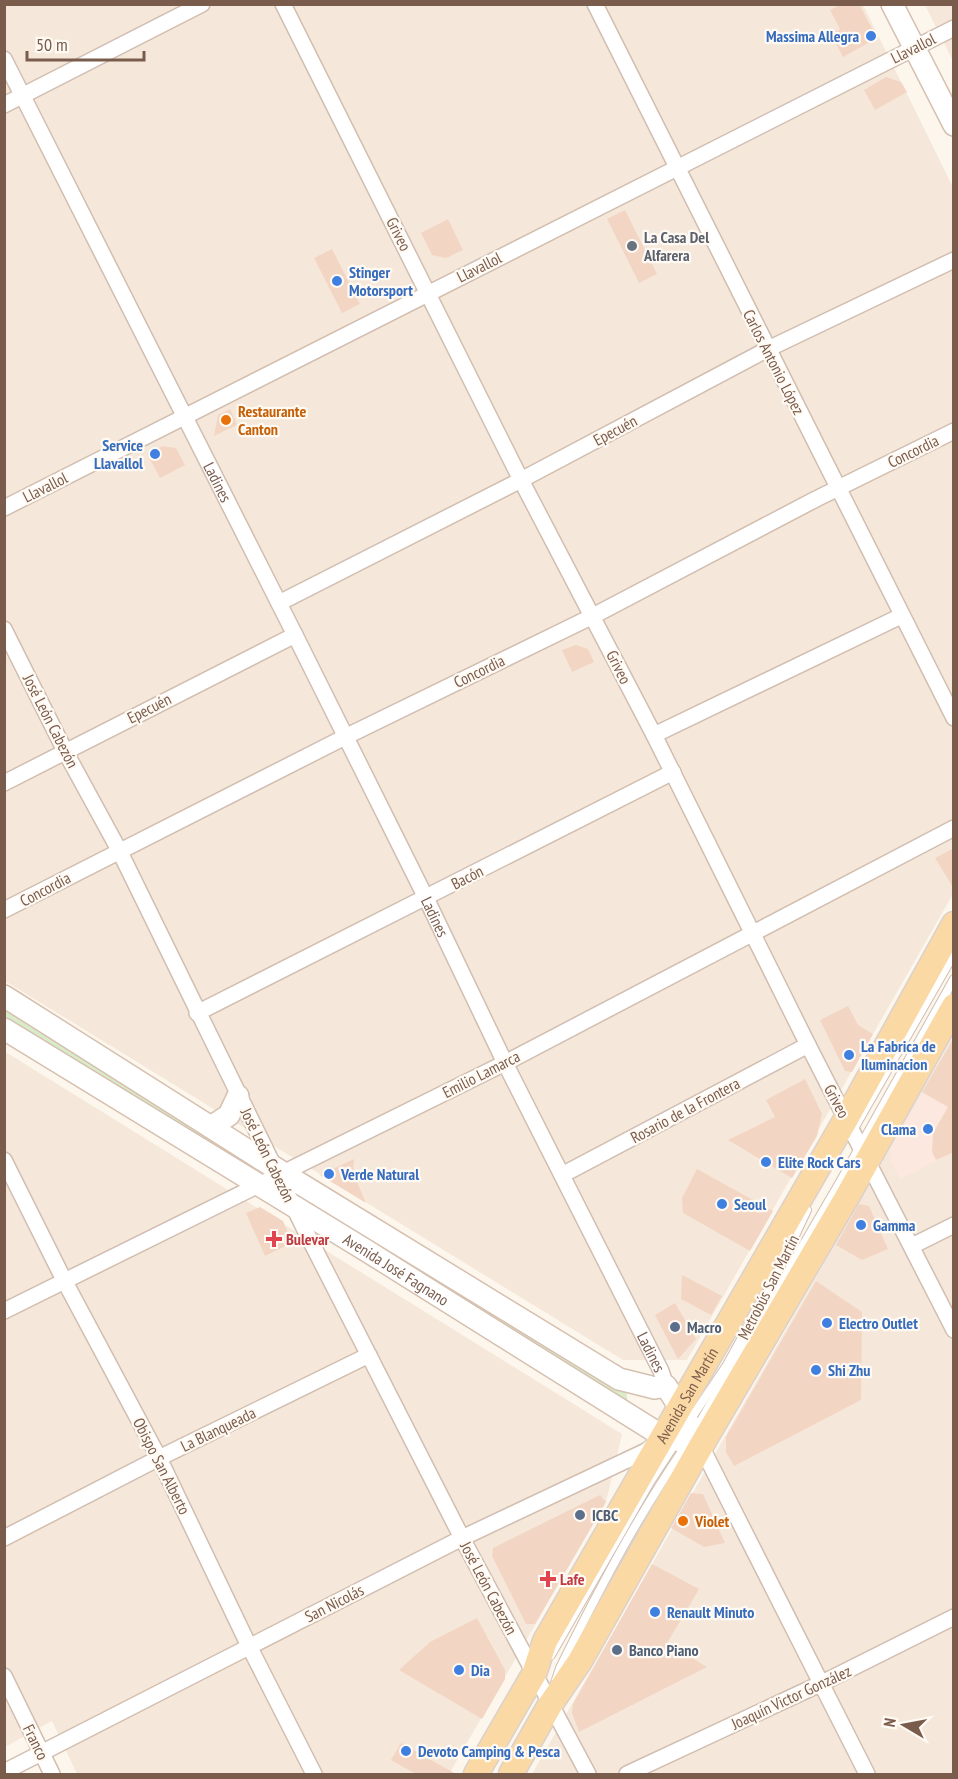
<svg xmlns="http://www.w3.org/2000/svg" width="958" height="1779" font-family="'PT Sans Narrow',sans-serif">
<style>
.residential{fill:#f5e8da}
.commercial{fill:#fde8e0}
.green{fill:#d8ecc9}
.building{fill:#f3d5c3}
.lines{fill:none;stroke-linecap:round;stroke-linejoin:round}
.lane-casing{stroke:#d1beb0;stroke-width:10}
.street-casing{stroke:#d1beb0;stroke-width:18}
.secondary-casing{stroke:#d6c0b0;stroke-width:24}
.primary-casing{stroke:#dad1cd;stroke-width:27}
.lane{stroke:#fff;stroke-width:8}
.street{stroke:#fff;stroke-width:15}
.secondary{stroke:#fff;stroke-width:21}
.primary{stroke:#fbd9a5;stroke-width:24}
.shop-dot{fill:#3f7fe0;stroke:#fffaf3;stroke-width:2}
.worship-dot{fill:#6b7280;stroke:#fffaf3;stroke-width:2}
.food-dot{fill:#e8710a;stroke:#fffaf3;stroke-width:2}
.health-dot{fill:#e0444e;stroke:#fffaf3;stroke-width:2}
.service-dot{fill:#5c6f8a;stroke:#fffaf3;stroke-width:2}
.labels{text-anchor:middle;stroke-width:4.5;stroke-linejoin:round;paint-order:stroke}
.shop-label{font-size:16px;font-weight:bold;fill:#366cbe;stroke:#fffaf3;text-anchor:start}
.street-label{font-size:16px;fill:#7a5c4d;stroke:#fffaf3}
.worship-label{font-size:16px;font-weight:bold;fill:#5b616d;stroke:#fffaf3;text-anchor:start}
.food-label{font-size:16px;font-weight:bold;fill:#c56008;stroke:#fffaf3;text-anchor:start}
.health-label{font-size:16px;font-weight:bold;fill:#be3a42;stroke:#fffaf3;text-anchor:start}
.service-label{font-size:16px;font-weight:bold;fill:#4e5e75;stroke:#fffaf3;text-anchor:start}
</style>
<rect width="100%" height="100%" fill="#fdf6ec"/>
<g class="residential">
<path d="M4,5H863L953,187V894L687,1360H623L5,981Z"/>
<path d="M925,5H953V61Z"/>
<path d="M953,1036V1774H532L858,1204Z"/>
<path d="M4,1051L622,1434L606,1502L449,1774H77L52,1721L5,1747Z"/>
</g>
<path class="commercial" d="M922,1092L953,1110V1152L900,1179L890,1160L891,1147Z"/>
<g class="green">
<path d="M4,1008L236,1153L231,1158L5,1016Z"/>
<path d="M376,1241L626,1390L628,1405L370,1245Z"/>
</g>
<g class="building">
<path d="M841,4H859L877,38L843,57L831,34L840,29L830,10Z"/>
<path d="M886,77L901,82L907,92L875,110L864,90Z"/>
<path d="M625,210L657,274L639,283L607,219Z"/>
<path d="M448,219L463,250L446,258L432,255L421,233Z"/>
<path d="M332,249L360,304L342,313L314,258Z"/>
<path d="M230,409L237,425L214,436L218,415Z"/>
<path d="M163,446L176,448L185,465L160,478L147,454Z"/>
<path d="M576,645L588,649L594,662L572,672L562,650Z"/>
<path d="M954,848V889L935,858Z"/>
<path d="M848,1006L858,1025L873,1034L852,1072L845,1071L820,1020Z"/>
<path d="M954,1038V1152L936,1160L932,1152L933,1133L948,1107L922,1092Z"/>
<path d="M805,1079L822,1114L817,1136L792,1178L728,1140L775,1117L766,1100Z"/>
<path d="M354,1159L353,1173L366,1203L320,1175Z"/>
<path d="M697,1169L773,1211L750,1251L683,1213L682,1198Z"/>
<path d="M859,1204L869,1206L888,1249L862,1260L836,1245Z"/>
<path d="M260,1207L283,1221L292,1243L265,1256L246,1213Z"/>
<path d="M682,1275L722,1296L711,1315L681,1299Z"/>
<path d="M816,1281L862,1312L861,1400L734,1466L726,1452V1437Z"/>
<path d="M675,1303L696,1339L678,1359L655,1315Z"/>
<path d="M691,1493L703,1494L725,1543L704,1547L671,1528Z"/>
<path d="M600,1495L606,1502L535,1624H526L492,1556L493,1548Z"/>
<path d="M652,1564L699,1589L667,1643L707,1667L579,1732L572,1713L573,1704Z"/>
<path d="M477,1618L505,1670V1679L482,1719L399,1670L430,1642Z"/>
<path d="M401,1743L456,1774H416L391,1760Z"/>
</g>
<g class="lines">
<defs>
<g id="lane">
<path d="M856,1125L954,954"/>
<path d="M690,1420L727,1365L776,1276L807,1210"/>
<path d="M696,1429L840,1182L954,979"/>
<path d="M551,1655L650,1482L676,1442"/>
<path d="M556,1680L560,1668C598,1591 638,1515 687,1444"/>
</g>
<g id="street">
<path d="M283,4L521,480L654,735L808,1045L954,1330"/>
<path d="M595,4L954,718"/>
<path id="s1" d="M4,59L295,635L426,898L505,1063L661,1371L666,1386"/>
<path d="M4,105L202,4"/>
<path d="M4,508L954,28"/>
<path d="M279,603L521,480L768,349L954,260"/>
<path d="M4,629L65,751L119,850L307,1234L462,1538L588,1774"/>
<path d="M654,735L901,616"/>
<path d="M4,783L295,635"/>
<path d="M4,910L345,737L593,616L816,499L954,431"/>
<path d="M197,1013L673,772"/>
<path d="M4,1160L64,1280L159,1458L249,1646L314,1774"/>
<path d="M562,1175L808,1045"/>
<path d="M912,1246L954,1225"/>
<path d="M4,1311L505,1063L954,828"/>
<path d="M701,1446L867,1774"/>
<path d="M4,1538L159,1458L369,1355"/>
<path d="M4,1676L52,1774"/>
<path d="M4,1772L462,1538L646,1451L655,1444"/>
<path d="M627,1774L820,1684L954,1617"/>
</g>
<g id="secondary">
<path d="M892,4L954,125"/>
<path d="M4,996L299,1183L619,1379L655,1388L666,1386L680,1408L701,1446"/>
<path id="s2" d="M4,1029L367,1251L664,1437L701,1446"/>
<path d="M211,1127L229,1115L238,1096"/>
</g>
<g id="primary">
<path id="s3" d="M476,1774L534,1674L545,1641L846,1119L954,924"/>
<path d="M511,1774L550,1705L580,1661L701,1446L847,1197L954,1006"/>
</g>
</defs>
<use href="#lane" class="lane-casing"/>
<use href="#street" class="street-casing"/>
<use href="#secondary" class="secondary-casing"/>
<use href="#primary" class="primary-casing"/>
<use href="#lane" class="lane"/>
<use href="#street" class="street"/>
<use href="#secondary" class="secondary"/>
<use href="#primary" class="primary"/>
</g>
<g class="shop-dot">
<circle cx="871" cy="36" r="6"/>
<circle cx="337" cy="281" r="6"/>
<circle cx="155" cy="454" r="6"/>
<circle cx="849" cy="1055" r="6"/>
<circle cx="928" cy="1129" r="6"/>
<circle cx="766" cy="1162" r="6"/>
<circle cx="329" cy="1174" r="6"/>
<circle cx="722" cy="1204" r="6"/>
<circle cx="861" cy="1225" r="6"/>
<circle cx="827" cy="1323" r="6"/>
<circle cx="816" cy="1370" r="6"/>
<circle cx="655" cy="1612" r="6"/>
<circle cx="459" cy="1670" r="6"/>
<circle cx="406" cy="1751" r="6"/>
</g>
<circle class="worship-dot" cx="632" cy="246" r="6"/>
<g class="food-dot">
<circle cx="226" cy="420" r="6"/>
<circle cx="683" cy="1521" r="6"/>
</g>
<g class="health-dot">
<path d="M271 1230h6v6h6v6h-6v6h-6v-6h-6v-6h6z"/>
<path d="M545 1570h6v6h6v6h-6v6h-6v-6h-6v-6h6z"/>
</g>
<g class="service-dot">
<circle cx="675" cy="1327" r="6"/>
<circle cx="580" cy="1515" r="6"/>
<circle cx="617" cy="1650" r="6"/>
</g>
<g class="labels">
<g class="shop-label">
<text x="859" y="42" text-anchor="end">Massima Allegra</text>
<text x="349" y="278">Stinger<tspan x="349" dy="18">Motorsport</tspan></text>
<text x="143" y="451" text-anchor="end">Service<tspan x="143" dy="18">Llavallol</tspan></text>
<text x="861" y="1052">La Fabrica de<tspan x="861" dy="18">Iluminacion</tspan></text>
<text x="916" y="1135" text-anchor="end">Clama</text>
<text x="778" y="1168">Elite Rock Cars</text>
<text x="341" y="1180">Verde Natural</text>
<text x="734" y="1210">Seoul</text>
<text x="873" y="1231">Gamma</text>
<text x="839" y="1329">Electro Outlet</text>
<text x="828" y="1376">Shi Zhu</text>
<text x="667" y="1618">Renault Minuto</text>
<text x="471" y="1676">Dia</text>
<text x="418" y="1757">Devoto Camping &amp; Pesca</text>
</g>
<g class="street-label">
<text transform="translate(913 48) rotate(-27)" y="6">Llavallol</text>
<text transform="translate(399 234) rotate(63)" y="6">Griveo</text>
<text transform="translate(479 267) rotate(-27)" y="6">Llavallol</text>
<text transform="translate(774 362) rotate(63)" y="6">Carlos Antonio López</text>
<text transform="translate(615 430) rotate(-28)" y="6">Epecuén</text>
<text transform="translate(913 451) rotate(-26)" y="6">Concordia</text>
<text dy="6" stroke="none"><textPath href="#s1" startOffset="474">Ladines</textPath></text>
<text transform="translate(45 487) rotate(-27)" y="6">Llavallol</text>
<text transform="translate(619 667) rotate(63)" y="6">Griveo</text>
<text transform="translate(479 671) rotate(-26)" y="6">Concordia</text>
<text transform="translate(149 708) rotate(-27)" y="6">Epecuén</text>
<text transform="translate(51 721) rotate(63)" y="6">José León Cabezón</text>
<text transform="translate(467 877) rotate(-27)" y="6">Bacón</text>
<text transform="translate(45 889) rotate(-28)" y="6">Concordia</text>
<text dy="6" stroke="none"><textPath href="#s1" startOffset="960">Ladines</textPath></text>
<text transform="translate(481 1074) rotate(-27)" y="6">Emilio Lamarca</text>
<text transform="translate(837 1101) rotate(62)" y="6">Griveo</text>
<text transform="translate(685 1110) rotate(-28)" y="6">Rosario de la Frontera</text>
<text transform="translate(268 1155) rotate(64)" y="6">José León Cabezón</text>
<text dy="6" stroke="none"><textPath href="#s2" startOffset="460">Avenida José Fagnano</textPath></text>
<text transform="translate(768 1287) rotate(-63)" y="6">Metrobús San Martín</text>
<text dy="6" stroke="none"><textPath href="#s1" startOffset="1446">Ladines</textPath></text>
<text dy="6" stroke="none"><textPath href="#s3" startOffset="434">Avenida San Martín</textPath></text>
<text transform="translate(218 1429) rotate(-26)" y="6">La Blanqueada</text>
<text transform="translate(162 1466) rotate(63)" y="6">Obispo San Alberto</text>
<text transform="translate(489 1588) rotate(62)" y="6">José León Cabezón</text>
<text transform="translate(334 1603) rotate(-27)" y="6">San Nicolás</text>
<text transform="translate(791 1697) rotate(-25)" y="6">Joaquín Victor González</text>
<text transform="translate(36 1742) rotate(64)" y="6">Franco</text>
</g>
<g class="worship-label">
<text x="644" y="243">La Casa Del<tspan x="644" dy="18">Alfarera</tspan></text>
</g>
<g class="food-label">
<text x="238" y="417">Restaurante<tspan x="238" dy="18">Canton</tspan></text>
<text x="695" y="1527">Violet</text>
</g>
<g class="health-label">
<text x="286" y="1245">Bulevar</text>
<text x="560" y="1585">Lafe</text>
</g>
<g class="service-label">
<text x="687" y="1333">Macro</text>
<text x="592" y="1521">ICBC</text>
<text x="629" y="1656">Banco Piano</text>
</g>
</g>
<rect width="958" height="1779" fill="none" stroke="#7a5c4d" stroke-width="12"/>
<g transform="translate(904 1725) rotate(280)" stroke="#fffaf3" stroke-width="4.5" paint-order="stroke">
<path d="M0-4.5L10 22L0 15L-10 22Z" fill="#7a5c4d"/>
<text y="-9" font-size="16" font-weight="bold" text-anchor="middle" fill="#7a5c4d">N</text>
</g>
<path d="M27 51v9h117v-9" fill="none" stroke="#7a5c4d" stroke-width="3"/>
<text x="36" y="51" font-size="18" fill="#7a5c4d" stroke="#fffaf3" stroke-width="4.5" paint-order="stroke">50 m</text>
</svg>
